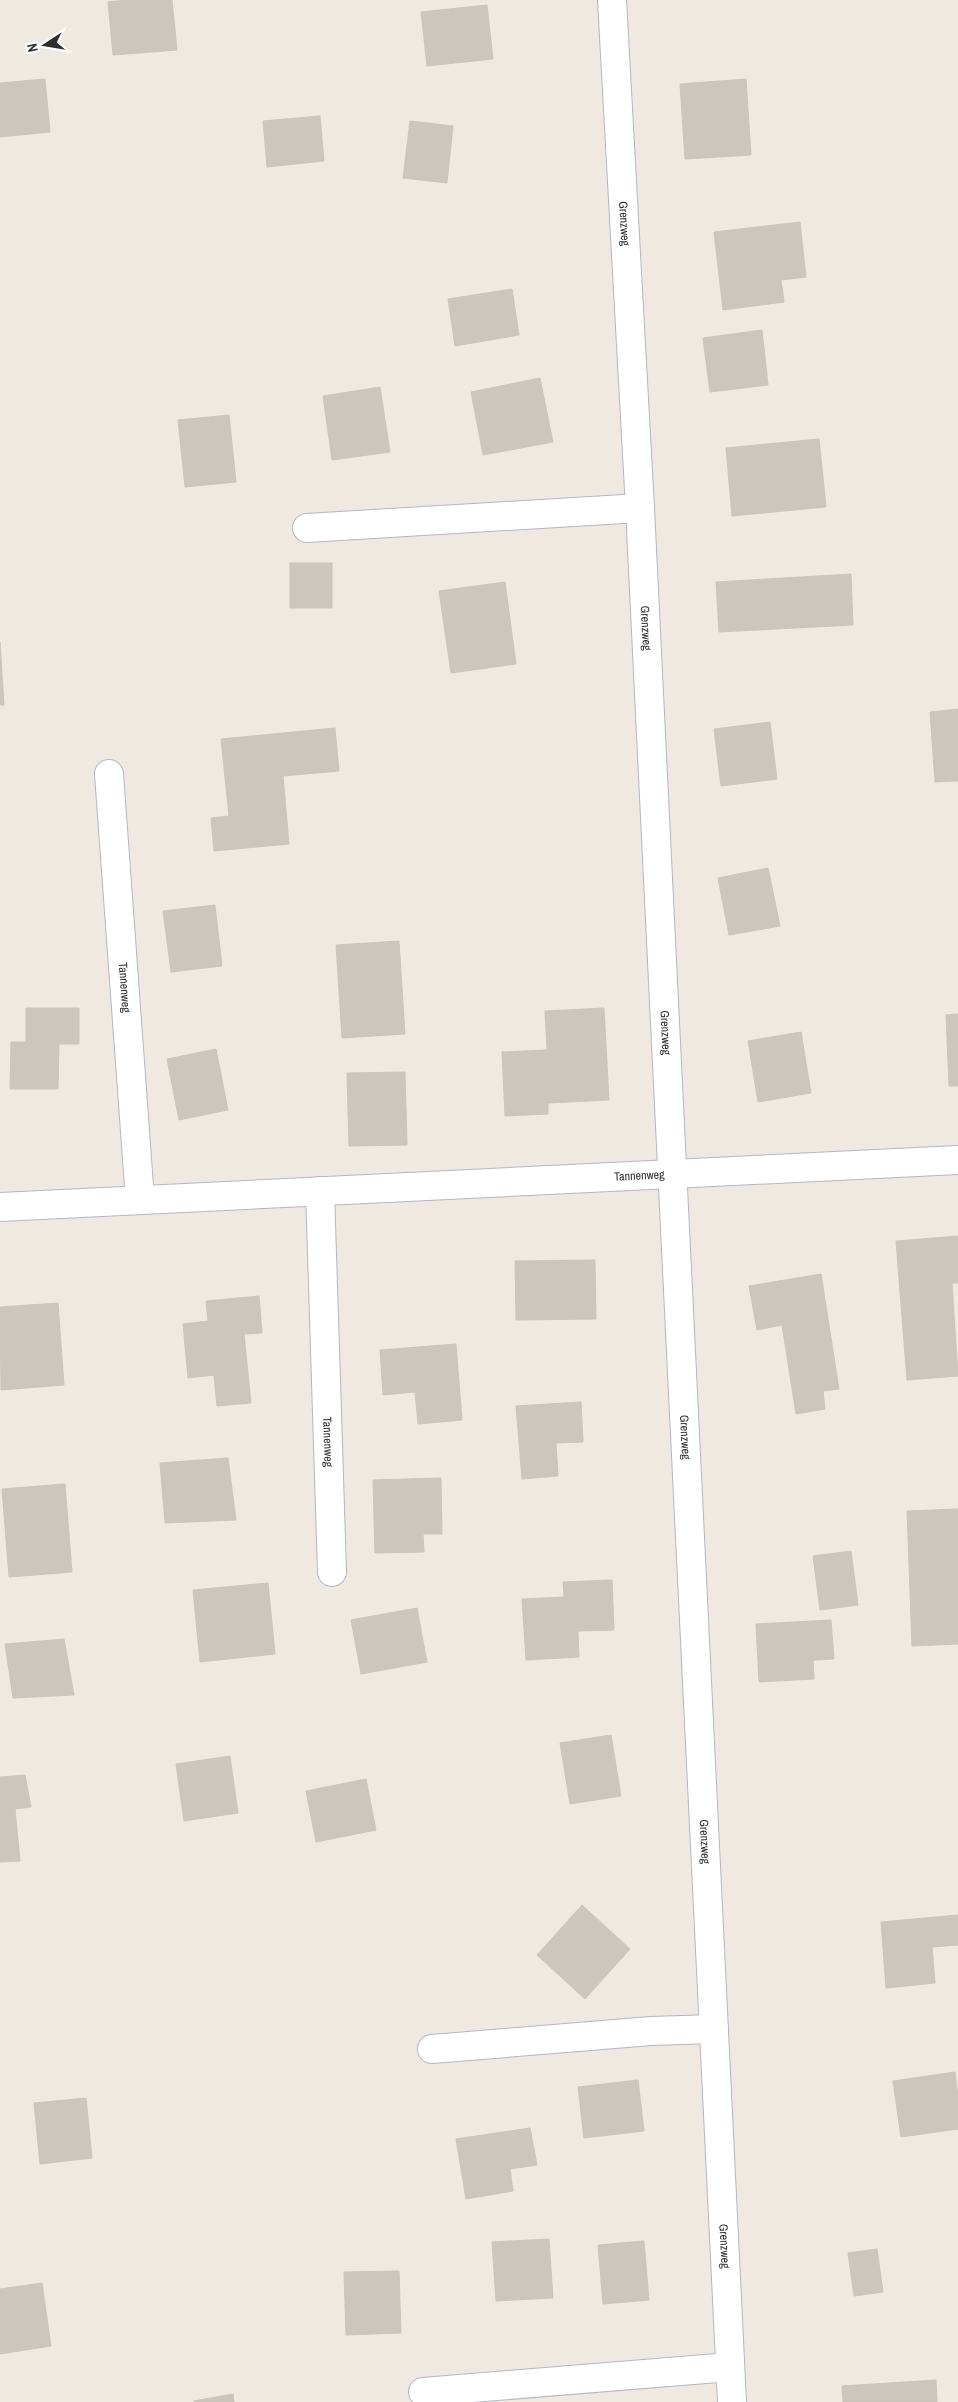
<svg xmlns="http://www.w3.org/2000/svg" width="958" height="2402" font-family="'Archivo Narrow',sans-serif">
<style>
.building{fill:#cbc7bf;stroke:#cbc5ba}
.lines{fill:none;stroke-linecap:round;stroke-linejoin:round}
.minor-casing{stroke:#b4b7c1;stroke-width:30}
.minor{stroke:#fff;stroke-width:28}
.labels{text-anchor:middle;stroke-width:4;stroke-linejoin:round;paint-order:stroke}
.street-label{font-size:12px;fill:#2e2e2e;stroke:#fff}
</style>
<rect width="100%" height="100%" fill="#efe9e1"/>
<g class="building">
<path d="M127,0H172L177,50L113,55L108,2Z"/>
<path d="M487,5L493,59L427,66L421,12Z"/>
<path d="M45,79L50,132L0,137V83Z"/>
<path d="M746,79L751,155L685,159L680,84Z"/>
<path d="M320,116L324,161L267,167L263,121Z"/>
<path d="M410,121L453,126L447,183L403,178Z"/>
<path d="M800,222L806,277L781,280L784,302L723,310L714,232Z"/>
<path d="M512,289L519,335L455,346L448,299Z"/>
<path d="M762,330L768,385L710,392L703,338Z"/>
<path d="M540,378L553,442L483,455L471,392Z"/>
<path d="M380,387L390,452L332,460L323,396Z"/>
<path d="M229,415L236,482L185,487L178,420Z"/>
<path d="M819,439L826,507L732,516L726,448Z"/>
<rect x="290" y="563" width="42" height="45"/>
<path d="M851,574L853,625L719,632L716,582Z"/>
<path d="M505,582L516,664L451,673L439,591Z"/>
<path d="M0,642L4,705H0Z"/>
<path d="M958,709V781L935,782L930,712Z"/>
<path d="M770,722L777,779L721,786L714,729Z"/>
<path d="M335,728L339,771L283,776L289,844L214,851L211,818L229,816L221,739Z"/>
<path d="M768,868L780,926L729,935L718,878Z"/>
<path d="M215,905L222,966L171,972L163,911Z"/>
<path d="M399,941L405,1034L342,1038L336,945Z"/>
<path d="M26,1008H79V1044H59L58,1089H10L11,1042H26Z"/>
<path d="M604,1008L609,1100L548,1103V1114L505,1116L502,1052L547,1050L545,1011Z"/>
<path d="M958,1014V1086H949L946,1015Z"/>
<path d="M801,1032L811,1093L758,1102L748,1041Z"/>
<path d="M216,1049L228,1110L179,1120L167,1059Z"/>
<path d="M405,1072L407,1145L349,1146L347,1073Z"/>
<path d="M958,1236V1283H952L958,1376L907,1380L896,1241Z"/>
<path d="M595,1260L596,1319L516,1320L515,1261Z"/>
<path d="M821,1274L839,1389L823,1391L825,1409L796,1414L782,1325L757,1330L749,1286Z"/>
<path d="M259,1296L262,1333L244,1334L251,1403L217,1406L214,1375L188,1378L183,1324L208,1321L206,1301Z"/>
<path d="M58,1303L64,1385L1,1390L0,1307Z"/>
<path d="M456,1344L462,1420L418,1424L415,1392L383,1395L380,1350Z"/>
<path d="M581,1402L583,1442L556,1443L558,1476L522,1479L516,1406Z"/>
<path d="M228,1458L236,1520L165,1523L160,1463Z"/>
<path d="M441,1478L442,1534H423L424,1552L375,1553L373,1480Z"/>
<path d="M65,1484L72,1572L9,1577L2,1489Z"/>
<path d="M958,1509V1644L912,1646L907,1511Z"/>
<path d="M851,1551L858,1605L820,1610L813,1556Z"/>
<path d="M612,1580L614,1630L578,1631L579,1657L526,1660L522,1599L564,1597L563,1582Z"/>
<path d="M268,1583L275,1654L200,1662L193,1590Z"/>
<path d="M417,1608L427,1662L361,1674L351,1620Z"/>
<path d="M831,1620L834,1659L813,1660L814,1679L759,1682L756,1624Z"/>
<path d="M64,1639L74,1695L13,1698L5,1644Z"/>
<path d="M611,1735L621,1796L570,1804L560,1743Z"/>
<path d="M230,1756L238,1813L184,1821L176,1764Z"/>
<path d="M25,1775L31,1807L15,1809L20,1861L0,1862V1777Z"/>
<path d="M366,1779L376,1830L316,1842L306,1791Z"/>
<path d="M582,1905L630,1949L585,1999L537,1955Z"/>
<path d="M958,1915V1945L932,1947L935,1983L886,1988L881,1922Z"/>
<path d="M955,2072L958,2096V2129L901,2137L893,2081Z"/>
<path d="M638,2080L644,2131L584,2138L578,2087Z"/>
<path d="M86,2098L92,2158L40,2164L34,2103Z"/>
<path d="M530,2128L537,2165L510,2169L513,2191L466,2199L456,2139Z"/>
<path d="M549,2239L553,2298L496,2301L492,2242Z"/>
<path d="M644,2241L649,2300L603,2304L598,2245Z"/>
<path d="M877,2249L883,2292L854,2296L848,2253Z"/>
<path d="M399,2271L401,2333L346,2335L344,2272Z"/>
<path d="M42,2283L51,2346L0,2354V2289Z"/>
<path d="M936,2380L937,2402H843L842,2386Z"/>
<path d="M233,2394L234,2402H194V2401Z"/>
</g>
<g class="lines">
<defs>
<g id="minor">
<path id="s1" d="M612,0L640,508L732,2402"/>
<path d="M307,528L640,508"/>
<path id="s2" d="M109,774L140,1200"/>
<path id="s3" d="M320,1191L332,1572"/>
<path id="s4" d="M0,1207L958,1160"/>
<path d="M432,2049L651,2031L714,2029"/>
<path d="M423,2392L730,2367"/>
</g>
</defs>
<use href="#minor" class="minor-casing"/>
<use href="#minor" class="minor"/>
</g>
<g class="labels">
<g class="street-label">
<text dy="4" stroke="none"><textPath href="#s1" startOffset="224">Grenzweg</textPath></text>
<text dy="4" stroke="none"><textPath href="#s1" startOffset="629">Grenzweg</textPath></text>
<text dy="4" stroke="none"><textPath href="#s2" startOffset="214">Tannenweg</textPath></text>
<text dy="4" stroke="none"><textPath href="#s1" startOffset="1034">Grenzweg</textPath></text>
<text dy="4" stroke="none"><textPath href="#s4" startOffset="640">Tannenweg</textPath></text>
<text dy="4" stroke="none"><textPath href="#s1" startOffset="1439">Grenzweg</textPath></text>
<text dy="4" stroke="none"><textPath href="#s3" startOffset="251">Tannenweg</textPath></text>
<text dy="4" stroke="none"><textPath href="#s1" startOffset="1844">Grenzweg</textPath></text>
<text dy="4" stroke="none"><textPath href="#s1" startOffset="2249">Grenzweg</textPath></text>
</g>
</g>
<g transform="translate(45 45) rotate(258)" stroke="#ffffff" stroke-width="4" paint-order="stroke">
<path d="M0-4L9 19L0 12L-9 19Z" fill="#2e2e2e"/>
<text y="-8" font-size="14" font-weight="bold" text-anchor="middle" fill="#2e2e2e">N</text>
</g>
</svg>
